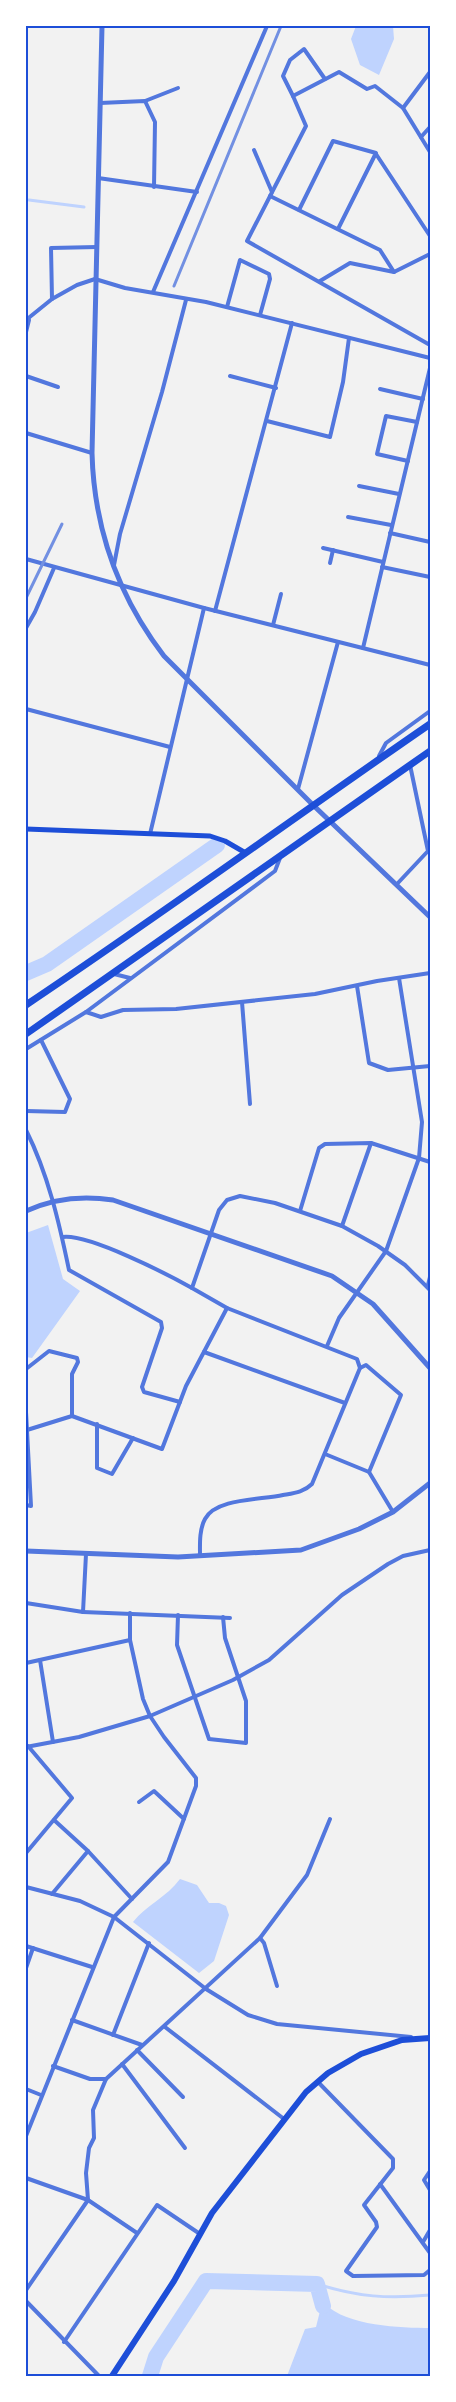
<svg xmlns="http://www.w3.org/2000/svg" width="456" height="2402" font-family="Mulish,sans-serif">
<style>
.water{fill:#bfd3fe}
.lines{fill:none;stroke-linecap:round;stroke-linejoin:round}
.stream{stroke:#bfd3fe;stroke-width:3}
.river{stroke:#bfd3fe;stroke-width:16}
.minor{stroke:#5277de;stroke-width:4}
.tertiary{stroke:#5277de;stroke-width:5}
.secondary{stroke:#1d4ed8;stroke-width:5}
.primary{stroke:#1d4ed8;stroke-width:6}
.trunk{stroke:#1d4ed8;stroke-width:7}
.rail{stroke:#7290e2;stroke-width:3}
.neatline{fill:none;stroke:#1d4ed8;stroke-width:2}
</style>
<rect width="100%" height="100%" fill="#f2f2f2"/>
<g class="water">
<path d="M356,26H393L394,39L379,75L360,65L351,39Z"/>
<path d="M48,1225L63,1279L80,1291L32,1358L26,1357V1233Z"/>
<path d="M180,1879L197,1885L209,1903H219L226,1906L229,1915L214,1961L199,1973L133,1922C146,1905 167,1897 180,1879Z"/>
<path d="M325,2304C347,2326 401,2328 430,2328V2376H287L305,2329L316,2327L321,2307Z"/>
</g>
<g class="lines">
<g class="stream">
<path d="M29,200L84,207"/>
<path d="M317,2284C358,2297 388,2299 430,2295"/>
</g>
<g class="river">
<path d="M26,973L47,964L217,845"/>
<path d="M150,2376L156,2357L206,2281L317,2284L323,2306"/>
</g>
<g class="minor">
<path d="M293,96L283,76L290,60L304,49L325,79"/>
<path d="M145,101L178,88"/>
<path d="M100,103L145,101L155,122L154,187"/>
<path d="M403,108L430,72"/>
<path d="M421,137L430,127"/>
<path d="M254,150L272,192"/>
<path d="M430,152L403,108L375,86L367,89L339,72L293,96L306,126L247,241L430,345"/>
<path d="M376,154L430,236"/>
<path d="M98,178L197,192"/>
<path d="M270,196L380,250L394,272"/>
<path d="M299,210L333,141L376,153L338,229"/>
<path d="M320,281L350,263L394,272L430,254"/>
<path d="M153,292L267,26"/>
<path d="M52,299L51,248L97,247"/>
<path d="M227,307L240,260L269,274L270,279L260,315"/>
<path d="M26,320L52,299L77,285L95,279L125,288L206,302L430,358"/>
<path d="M26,332L29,320"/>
<path d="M26,376L58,387"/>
<path d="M230,376L276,388"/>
<path d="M380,389L423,399"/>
<path d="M267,421L330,437L343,382L349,338"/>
<path d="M26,433L92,453"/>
<path d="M408,461L377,454L386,416L417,422"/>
<path d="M359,486L399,494"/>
<path d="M348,517L391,525"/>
<path d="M390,533L430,542"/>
<path d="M323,548L383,562"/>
<path d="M26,559L204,608L430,665"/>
<path d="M330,563L333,550"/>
<path d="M114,565L120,534L162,392L186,300"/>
<path d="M382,567L430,577"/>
<path d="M215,611L292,323"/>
<path d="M273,625L281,594"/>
<path d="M26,628L35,612L54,568"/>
<path d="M363,648L430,368"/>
<path d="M26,709L170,747"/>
<path d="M379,756L386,743L430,711"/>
<path d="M298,789L338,642"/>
<path d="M150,834L204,608"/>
<path d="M397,884L428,851L410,765"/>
<path d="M114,974L130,978"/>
<path d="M357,986L369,1063L388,1070L430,1066"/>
<path d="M242,1002L250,1104"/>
<path d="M86,1012L275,871L280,858"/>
<path d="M26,1049L86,1012L101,1017L123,1010L176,1009L315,994L377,981L430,973"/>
<path d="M26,1111L65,1112L70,1099L41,1040"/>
<path d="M26,1130C48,1174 59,1222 69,1270L161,1322L162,1328L142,1387L144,1392L180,1402"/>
<path d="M300,1211L319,1148L325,1144L371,1143L430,1162"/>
<path d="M342,1226L371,1143"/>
<path d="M63,1237C89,1234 167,1274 192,1288"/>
<path d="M428,1285L430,1277"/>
<path d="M227,1308L192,1288L219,1210L227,1200L240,1196L275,1203L342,1226L378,1246L405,1265L430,1290"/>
<path d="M327,1346L339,1318L386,1251L419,1158L422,1122L399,978"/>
<path d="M204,1352L345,1403"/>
<path d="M360,1368L366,1365L401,1395L369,1472"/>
<path d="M26,1369L49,1351L77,1358L78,1362L72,1374V1416"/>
<path d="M26,1412L31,1506L26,1505"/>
<path d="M97,1424V1468L112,1474L133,1438"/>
<path d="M27,1430L72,1416L162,1449L186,1386L227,1308L357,1359L360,1368L312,1484C304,1492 294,1493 283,1495C261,1500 216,1498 205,1519C199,1530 200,1545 200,1556"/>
<path d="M325,1454L369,1472L393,1512"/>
<path d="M26,1603L83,1612L86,1554"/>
<path d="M83,1612L230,1618"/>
<path d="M178,1615L177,1645L209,1739L246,1743V1701L225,1638L223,1617"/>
<path d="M40,1660L53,1742"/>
<path d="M26,1663L130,1640"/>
<path d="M26,1747L79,1737L150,1716L233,1680L269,1660L342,1595L388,1564L403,1556L430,1550"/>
<path d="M139,1802L154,1791L184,1819"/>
<path d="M54,1820L88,1851L132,1899"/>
<path d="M26,1853L72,1798L28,1746"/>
<path d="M26,1887L80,1901L114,1917L206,1989L248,2015L277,2024L411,2037"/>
<path d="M52,1894L88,1851"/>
<path d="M260,1938L264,1943L277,1986"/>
<path d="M26,1946L92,1967"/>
<path d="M26,1968L33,1948"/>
<path d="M72,2020L142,2045"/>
<path d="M165,2027L284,2119"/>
<path d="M113,2035L149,1943"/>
<path d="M137,2050L183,2097"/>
<path d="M122,2064L185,2148"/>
<path d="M53,2066L90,2079H106L260,1938L307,1875L330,1819"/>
<path d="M318,2082L393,2159V2168L364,2205L376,2222L377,2227L346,2271L353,2276L424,2275L430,2270"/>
<path d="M26,2089L41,2095"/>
<path d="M26,2136L114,1917L168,1862L196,1786V1778L164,1737L150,1716L143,1699L130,1640V1613"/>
<path d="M430,2171L424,2180L430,2190"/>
<path d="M26,2178L88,2200L137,2233"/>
<path d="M380,2184L430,2253"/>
<path d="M423,2242L430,2230"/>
<path d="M26,2290L88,2200L86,2173L89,2148L94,2138L93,2110L106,2079"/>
<path d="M26,2301L99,2376"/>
<path d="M64,2342L157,2205L200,2234"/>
</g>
<g class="tertiary">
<path d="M102,26L92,453C94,528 118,596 164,656L313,805L430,917"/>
<path d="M26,1211C54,1198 81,1195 113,1200L332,1276L373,1304L430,1368"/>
<path d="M26,1551L178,1557L301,1550L359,1529L393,1512L430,1483"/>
</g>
<path class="secondary" d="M26,829L210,836L225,841L244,852"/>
<path class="primary" d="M112,2376L174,2281L212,2213L306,2092L328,2073L361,2054L402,2040L430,2038"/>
<g class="trunk">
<path d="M26,1005C162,914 295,817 430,724"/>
<path d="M26,1034L430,751"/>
</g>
<g class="rail">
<path d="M174,286L281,26"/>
<path d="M26,598L62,524"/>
</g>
</g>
<rect width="456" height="2402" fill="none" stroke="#ffffff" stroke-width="54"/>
<rect x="27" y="27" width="402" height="2348" class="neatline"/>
</svg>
